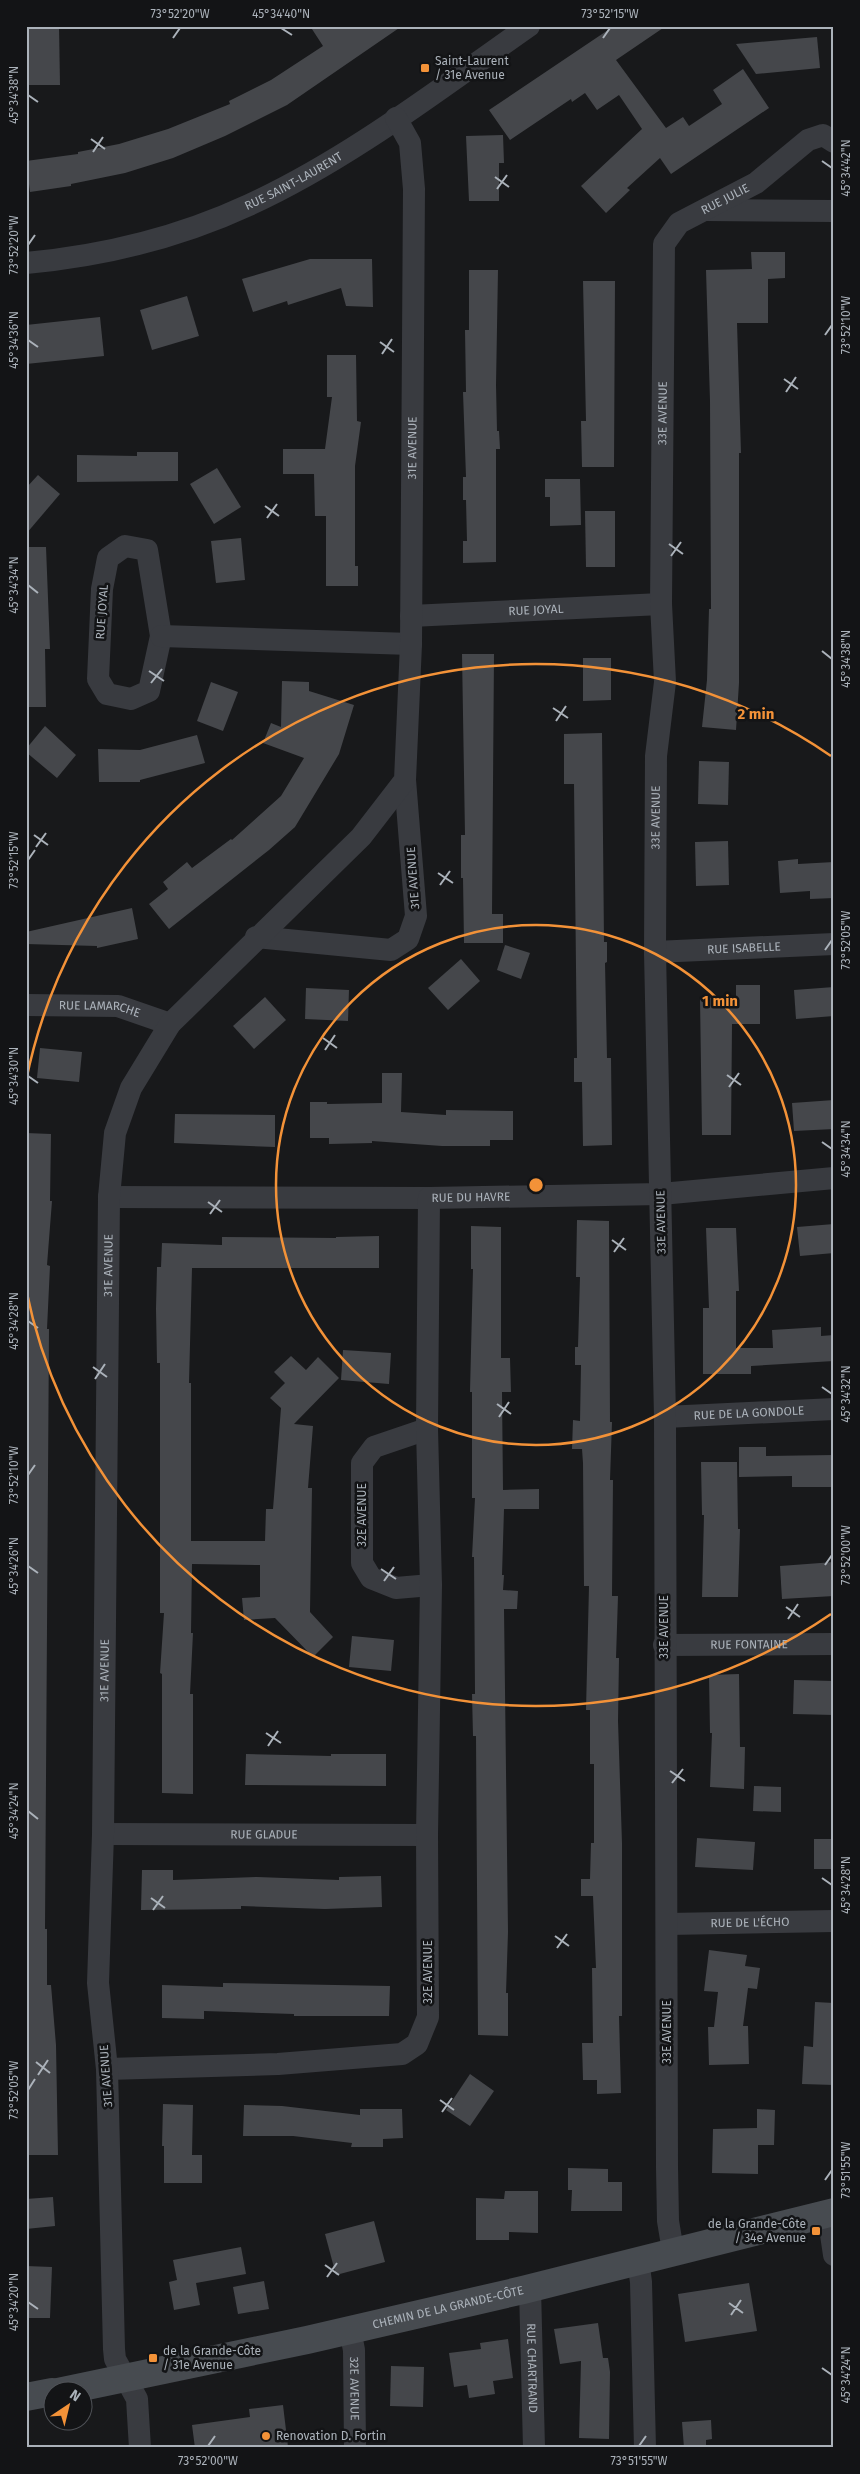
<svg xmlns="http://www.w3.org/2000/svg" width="860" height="2474" font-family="'Fira Sans',sans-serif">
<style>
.building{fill:#45474b}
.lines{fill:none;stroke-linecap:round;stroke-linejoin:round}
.street{stroke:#393b40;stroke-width:22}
.secondary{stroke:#474b50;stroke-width:28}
.ticks{fill:none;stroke:#abb2ba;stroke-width:2}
.ring{fill:none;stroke:#f39238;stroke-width:2.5}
.poi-dot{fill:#f39238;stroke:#131416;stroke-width:2}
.labels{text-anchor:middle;stroke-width:5;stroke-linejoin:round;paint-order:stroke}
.poi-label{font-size:12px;fill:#abb2ba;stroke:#131416;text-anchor:start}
.street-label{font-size:12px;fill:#abb2ba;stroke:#131416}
.centre{fill:#f39238;stroke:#131416;stroke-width:2.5}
.ring-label{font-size:15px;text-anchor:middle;font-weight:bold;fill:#f39238;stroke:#131416;stroke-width:5;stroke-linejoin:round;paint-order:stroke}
.neatline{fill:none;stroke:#abb2ba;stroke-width:2}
.ticks-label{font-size:12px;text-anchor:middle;fill:#abb2ba}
</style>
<rect width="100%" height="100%" fill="#18191b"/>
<g class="building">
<path d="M28,26H59L60,85H28Z"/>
<path d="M310,26H402L287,105L225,136L173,158L125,173L71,184V186L30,192L26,161L78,154V152L119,144L168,129L230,104L229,101L271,80L323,46Z"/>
<path d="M614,26H666L616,60L666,128L683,117L689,126L722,104L713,90L743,69L769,108L671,174L660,158L627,188L630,190L606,213L581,186L642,129L619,95L597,110L585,93L572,102L571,99L510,140L489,110Z"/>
<path d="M817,37L820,68L756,74L736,44Z"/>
<path d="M503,135L504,163H499V201H469L466,136Z"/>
<path d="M751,252H785V278L768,279V323H737L741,453H739V683L736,730L702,727L707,680L709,609H711L710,401L706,270L752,269Z"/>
<path d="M310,259H372L373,307L346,306L341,288L288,305L287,301L253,312L242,279Z"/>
<path d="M469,270H498L496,385L497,431H499L500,449H496V562L463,563V541H467L466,500H463V477H466L463,392H466L465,330H469Z"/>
<path d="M583,281H615L614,467H582L581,421H586Z"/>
<path d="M187,296L199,336L152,350L140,310Z"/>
<path d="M100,317L104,356L26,364V325Z"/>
<path d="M327,355H356L357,421L361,422L355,466V566H358V586H326V516H315L314,474H283V449H325L332,397H327Z"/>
<path d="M137,452H178V481L77,482V455L137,456Z"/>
<path d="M217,468L241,507L214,524L190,484Z"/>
<path d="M38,475L60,494L26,534V488Z"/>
<path d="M545,479H580L581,525L550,526V497H545Z"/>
<path d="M585,511H615V567H586Z"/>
<path d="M241,538L245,580L216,583L211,541Z"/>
<path d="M26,547H46L50,649H45L46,707H26Z"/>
<path d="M462,654H494L492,914H503V943H464L463,878H461V835H465Z"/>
<path d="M583,658H611V700L583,701Z"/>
<path d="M282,681L309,682V691L354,705L339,754L295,827L269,850L169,929L149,904L168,889L163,882L187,862L192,868L231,839L232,840L281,796L304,758L263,743L271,723L281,727Z"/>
<path d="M211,682L238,692L223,731L197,721Z"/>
<path d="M45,726L76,755L57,778L26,752V749Z"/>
<path d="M602,733L604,942H607V962L605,963L607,1058H611L612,1145L583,1146L582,1082H574V1058H577L574,784H564V734Z"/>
<path d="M197,735L205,763L140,780V782H99L98,749L140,750Z"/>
<path d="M699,761L729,762L728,805L698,804Z"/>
<path d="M728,841L729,885L696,886L695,842Z"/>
<path d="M798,859V864L834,862V898L810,899V891L780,893L778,861Z"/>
<path d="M132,908L138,939L97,948V946L26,944V932Z"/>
<path d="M505,945L530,953L521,979L497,970Z"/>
<path d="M461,959L480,981L448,1010L428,988Z"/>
<path d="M736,985H760V1024H732L731,1135H702L700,998L736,997Z"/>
<path d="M834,987V1016L796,1019L794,990Z"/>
<path d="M306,988L349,990L348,1021L305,1019Z"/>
<path d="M265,997L286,1020L254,1049L233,1026Z"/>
<path d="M40,1048L82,1052L79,1082L37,1078Z"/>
<path d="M382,1073H402L401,1112L446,1115V1110L513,1111V1140H490V1146H442L372,1141V1143L329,1144V1138H310V1102H327V1104L382,1103Z"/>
<path d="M834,1100V1129L794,1131L792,1103Z"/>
<path d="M175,1114L275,1115V1147L174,1143Z"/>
<path d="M26,1133L51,1134L50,1201H52L47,1265L50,1266L47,1329H49L45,1929H47V1985H51L56,2045L58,2155H28Z"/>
<path d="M577,1220L609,1221L610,1422H612L610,1480H613L612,1596H618L616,1658H619L618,1721L622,1843V2016H619L621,2093L597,2094V2080H583L582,2043H593L592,1968H596L593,1896H581V1879H590L591,1843H594V1764H590V1710H586L589,1586H584L583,1463L582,1449H572L573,1420L580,1421L581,1365H575V1347H578L580,1277H576Z"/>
<path d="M834,1224V1253L800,1256L797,1227Z"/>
<path d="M471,1226L501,1227V1358H510L511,1392H502L503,1490L539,1489V1509H504L502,1575H504L503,1590L518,1591L517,1609H504L508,1932L506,1993H508V2036L478,2035L476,1736H473L472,1694H475L474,1557H472L475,1498H472V1392H470L473,1269H471Z"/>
<path d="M706,1228H736L739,1291H736V1348H773L772,1330L821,1327V1336L834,1335V1361L751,1366V1374H703V1308H709Z"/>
<path d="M379,1236V1268H192L189,1383H191V1541H265L266,1509H273L281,1408L270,1398L285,1383L274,1372L291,1356L306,1370L318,1357L339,1378L294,1424L313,1426L308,1488H312L310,1612L333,1637L313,1657L275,1618L244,1620L242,1598L260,1597V1565L192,1564L191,1633H193L190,1694H193V1794L162,1793V1674L160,1673L164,1613H160V1363H157L156,1309L157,1267H161L162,1243L222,1245V1237L336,1238V1237Z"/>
<path d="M343,1350L391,1353L389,1384L341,1380Z"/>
<path d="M739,1447H766V1456L834,1455V1487H792V1476L739,1477Z"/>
<path d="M701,1462H737L738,1529H740L738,1597H702L704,1515H702Z"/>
<path d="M834,1562V1596L782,1599L780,1566Z"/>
<path d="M352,1636L394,1640L391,1671L349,1667Z"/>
<path d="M739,1674L740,1747H745L744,1789L710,1787L712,1733H710L709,1675Z"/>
<path d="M794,1680L834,1681V1715L793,1714Z"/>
<path d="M246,1754L331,1756V1754H386V1786L245,1785Z"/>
<path d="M754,1786L781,1787V1812L753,1811Z"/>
<path d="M697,1838L755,1842L753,1870L695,1867Z"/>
<rect x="814" y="1839" width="20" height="30"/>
<path d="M142,1870H173V1880L257,1877L339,1880V1877L381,1876L382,1907L325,1909L241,1906V1909L141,1910Z"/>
<path d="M709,1950L747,1955L745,1966L760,1968L757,1989L748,1988L743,2026H748L749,2064L709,2065L708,2027H714L718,1992L704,1991Z"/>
<path d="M223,1983L390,1986L389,2016H294V2014L204,2011V2019L162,2018V1985L223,1987Z"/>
<path d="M815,2002L834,2003V2085L802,2084L804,2046L813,2047Z"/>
<path d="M470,2074L494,2091L470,2126L446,2110Z"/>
<path d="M163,2104L193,2105L192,2155H202V2183H164V2146H162Z"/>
<path d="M244,2105L282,2106L360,2115V2109H402L403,2138L383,2139V2147H351L352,2143L293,2136H243Z"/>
<path d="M757,2109L775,2110L774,2145H758V2174L712,2173L713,2129L757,2128Z"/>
<path d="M568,2168L608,2169V2182H622V2211H571L572,2190H568Z"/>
<path d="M505,2191H538V2233L509,2232V2240H476V2198L504,2199Z"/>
<path d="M53,2197L55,2226L26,2229V2199Z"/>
<path d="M374,2221L385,2262L336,2275L325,2234Z"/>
<path d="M241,2247L246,2274L196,2283L200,2305L174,2310L169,2282L177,2280L173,2260Z"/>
<path d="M26,2266L52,2267L50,2318H26Z"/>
<path d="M264,2281L269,2309L238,2314L233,2287Z"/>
<path d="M749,2283L757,2331L685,2342L678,2294Z"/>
<path d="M598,2323L603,2358H608L610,2372L609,2439L579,2438L581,2361L560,2364L554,2329Z"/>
<path d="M508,2339L513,2378L493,2381L495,2394L469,2398L467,2385L454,2387L449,2353L481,2349L480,2343Z"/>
<path d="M391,2366L424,2367L423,2407L390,2406Z"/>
<path d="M283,2405L288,2447L195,2448L192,2425L250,2417L249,2409Z"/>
<path d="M711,2420L712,2439L706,2440V2448H684L682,2422Z"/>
</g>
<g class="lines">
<g class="street">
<path d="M706,210L834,211"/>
<path id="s1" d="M26,263C102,256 180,237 249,205C349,159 439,89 529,26"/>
<path d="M125,546L147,550L161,636L149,691L131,699L107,694L98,679L102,589L108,558Z"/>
<path id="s2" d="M411,616L661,604"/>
<path d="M161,636L411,644"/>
<path d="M256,937L391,950L408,939L416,916L405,780"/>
<path id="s3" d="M655,952L834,944"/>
<path id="s4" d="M26,1005L118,1006L170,1024"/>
<path id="s5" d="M109,1197L429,1198L661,1194L834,1178"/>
<path id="s6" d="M665,1417L834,1409"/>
<path d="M427,1429L374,1447L362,1463V1563L371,1578L396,1588L431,1585"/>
<path id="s7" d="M664,1645L834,1644"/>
<path id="s8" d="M103,1834L427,1835"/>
<path id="s9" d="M668,1924L834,1921"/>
<path d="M107,2069L278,2064L402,2054L417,2044L428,2017L427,1835L431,1585L427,1429L429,1198"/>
<path d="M828,2214L834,2255"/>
<path id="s10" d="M673,2251L668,2221L667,2167L665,1417L655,952L656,756L665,682L661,604L664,244L679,223L756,183L808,140L823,135L834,142"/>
<path d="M638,2260L641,2282L645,2448"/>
<path id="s11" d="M530,2288L534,2448"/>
<path id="s12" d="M350,2330L354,2350L355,2448"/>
<path id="s13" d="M140,2448L137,2399L115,2359L114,2349L107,2069L98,1983L103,1834L109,1197L115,1133L131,1088L170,1024L361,837L405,780L411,644L414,189L410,143L396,118"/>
</g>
<g class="secondary">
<path id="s14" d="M58,2392L307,2340L523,2290L834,2212"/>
<path d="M26,2397L52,2392"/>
</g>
</g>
<path class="ticks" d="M281,28L292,35M173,38L180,28M603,38L610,28M28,95L38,102M91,139L105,149M93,152L103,137M822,161L832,168M495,177L509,187M497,189L507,175M28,245L35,235M825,335L832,325M28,340L38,347M380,342L394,352M382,354L392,339M784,379L798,389M786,392L796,377M265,506L279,516M267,518L277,504M669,544L683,554M671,556L681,542M28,585L38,593M822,651L832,659M149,671L164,681M151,683L162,669M553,708L568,718M556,721L566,706M34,835L48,845M36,847L46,833M28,860L35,850M438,873L453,883M440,885L450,871M825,950L832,940M323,1038L337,1048M325,1050L335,1035M727,1075L741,1085M28,1076L38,1083M729,1087L739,1073M822,1142L832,1149M208,1202L222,1212M210,1214L220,1200M612,1240L626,1250M614,1252L624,1238M28,1321L38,1328M93,1367L107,1377M95,1379L105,1364M822,1387L832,1394M497,1404L511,1414M499,1417L509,1402M28,1475L35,1465M825,1565L832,1555M28,1566L38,1573M381,1569L396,1579M384,1581L394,1567M786,1607L800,1617M788,1619L798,1604M266,1733L281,1743M268,1746L278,1731M670,1771L685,1781M672,1783L683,1769M28,1811L38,1819M822,1878L832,1885M151,1898L165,1908M153,1910L163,1896M555,1936L569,1946M557,1948L567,1934M36,2062L50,2073M38,2075L48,2060M28,2090L35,2079M440,2100L454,2110M442,2112L452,2098M825,2180L832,2170M325,2265L339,2275M327,2277L337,2263M28,2302L38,2309M729,2303L743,2313M731,2315L741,2300M822,2368L832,2375M208,2446L215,2436M639,2446L646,2436"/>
<g class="ring">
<circle cx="536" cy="1185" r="260"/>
<path d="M831 1614A520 520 0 0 1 26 1289M26 1081A520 520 0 0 1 831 756"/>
</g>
<g class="poi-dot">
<rect x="420" y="63" width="10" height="10" rx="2.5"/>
<rect x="811" y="2226" width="10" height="10" rx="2.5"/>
<rect x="148" y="2353" width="10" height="10" rx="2.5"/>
<circle cx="266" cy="2436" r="5"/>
</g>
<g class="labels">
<g class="poi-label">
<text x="435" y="65">Saint-Laurent<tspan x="435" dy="14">/ 31e Avenue</tspan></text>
<text x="806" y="2228" text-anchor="end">de la Grande-Côte<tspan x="806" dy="14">/ 34e Avenue</tspan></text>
<text x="163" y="2355">de la Grande-Côte<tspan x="163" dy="14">/ 31e Avenue</tspan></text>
<text x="276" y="2440">Renovation D. Fortin</text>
</g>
<g class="street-label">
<text dy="4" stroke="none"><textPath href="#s1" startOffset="282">RUE SAINT-LAURENT</textPath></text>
<text dy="4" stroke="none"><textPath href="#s10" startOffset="2086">RUE JULIE</textPath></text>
<text dy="4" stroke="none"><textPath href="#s10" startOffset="1839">33E AVENUE</textPath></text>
<text dy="4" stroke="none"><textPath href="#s13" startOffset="2116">31E AVENUE</textPath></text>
<text dy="4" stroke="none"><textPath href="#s2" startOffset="125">RUE JOYAL</textPath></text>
<text transform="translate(102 612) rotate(-86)" y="4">RUE JOYAL</text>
<text dy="4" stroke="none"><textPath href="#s10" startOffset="1434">33E AVENUE</textPath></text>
<text transform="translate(413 878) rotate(-94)" y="4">31E AVENUE</text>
<text dy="4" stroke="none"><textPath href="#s3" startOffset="89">RUE ISABELLE</textPath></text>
<text dy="4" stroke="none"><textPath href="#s4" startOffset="74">RUE LAMARCHE</textPath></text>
<text dy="4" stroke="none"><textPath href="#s5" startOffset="362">RUE DU HAVRE</textPath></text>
<text transform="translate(661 1222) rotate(-91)" y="4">33E AVENUE</text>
<text dy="4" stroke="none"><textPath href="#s13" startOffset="1189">31E AVENUE</textPath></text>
<text dy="4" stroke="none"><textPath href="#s6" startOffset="84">RUE DE LA GONDOLE</textPath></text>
<text transform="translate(362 1515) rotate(-90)" y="4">32E AVENUE</text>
<text transform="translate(664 1627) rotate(-90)" y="4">33E AVENUE</text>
<text dy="4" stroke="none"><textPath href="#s7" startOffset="85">RUE FONTAINE</textPath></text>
<text dy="4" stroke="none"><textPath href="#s13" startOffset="784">31E AVENUE</textPath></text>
<text dy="4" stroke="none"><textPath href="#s8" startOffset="161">RUE GLADUE</textPath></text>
<text dy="4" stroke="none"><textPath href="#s9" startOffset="82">RUE DE L'ÉCHO</textPath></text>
<text transform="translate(428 1972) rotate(-90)" y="4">32E AVENUE</text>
<text transform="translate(667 2032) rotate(-90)" y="4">33E AVENUE</text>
<text transform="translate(106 2076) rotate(-94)" y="4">31E AVENUE</text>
<text dy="4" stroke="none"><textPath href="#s14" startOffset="399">CHEMIN DE LA GRANDE-CÔTE</textPath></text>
<text dy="4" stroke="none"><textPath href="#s11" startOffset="80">RUE CHARTRAND</textPath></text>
<text dy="4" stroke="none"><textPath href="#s12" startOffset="59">32E AVENUE</textPath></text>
</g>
</g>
<circle cx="536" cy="1185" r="8" class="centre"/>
<g class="ring-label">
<text x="756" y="719">2 min</text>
<text x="720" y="1006">1 min</text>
</g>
<rect width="860" height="2474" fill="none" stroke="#131416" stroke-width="55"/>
<g transform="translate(68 2406) rotate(35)"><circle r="24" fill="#131416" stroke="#505358"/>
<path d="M0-4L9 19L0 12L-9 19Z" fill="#f39238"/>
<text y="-8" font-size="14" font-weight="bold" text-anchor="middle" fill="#abb2ba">N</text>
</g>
<rect x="28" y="28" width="804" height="2418" class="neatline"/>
<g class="ticks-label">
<text x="180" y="18">73°52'20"W</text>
<text x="281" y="18">45°34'40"N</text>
<text x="610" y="18">73°52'15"W</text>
<text transform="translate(14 95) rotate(-90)" y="4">45°34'38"N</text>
<text transform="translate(846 168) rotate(-90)" y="4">45°34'42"N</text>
<text transform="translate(14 245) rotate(-90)" y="4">73°52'20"W</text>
<text transform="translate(846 325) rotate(-90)" y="4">73°52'10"W</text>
<text transform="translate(14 340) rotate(-90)" y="4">45°34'36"N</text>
<text transform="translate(14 585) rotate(-90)" y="4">45°34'34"N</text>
<text transform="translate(846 659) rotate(-90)" y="4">45°34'38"N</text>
<text transform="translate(14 860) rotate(-90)" y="4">73°52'15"W</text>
<text transform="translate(846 940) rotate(-90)" y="4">73°52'05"W</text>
<text transform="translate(14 1076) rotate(-90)" y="4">45°34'30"N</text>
<text transform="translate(846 1149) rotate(-90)" y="4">45°34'34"N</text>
<text transform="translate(14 1321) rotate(-90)" y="4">45°34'28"N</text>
<text transform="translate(846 1394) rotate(-90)" y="4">45°34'32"N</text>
<text transform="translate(14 1475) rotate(-90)" y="4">73°52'10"W</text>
<text transform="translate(846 1555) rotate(-90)" y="4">73°52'00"W</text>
<text transform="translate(14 1566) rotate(-90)" y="4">45°34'26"N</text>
<text transform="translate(14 1811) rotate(-90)" y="4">45°34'24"N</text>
<text transform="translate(846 1885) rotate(-90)" y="4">45°34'28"N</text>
<text transform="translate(14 2090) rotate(-90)" y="4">73°52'05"W</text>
<text transform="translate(846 2170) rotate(-90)" y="4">73°51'55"W</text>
<text transform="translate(14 2302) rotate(-90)" y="4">45°34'20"N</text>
<text transform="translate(846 2375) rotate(-90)" y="4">45°34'24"N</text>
<text x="208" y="2465">73°52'00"W</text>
<text x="639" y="2465">73°51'55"W</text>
</g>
</svg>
